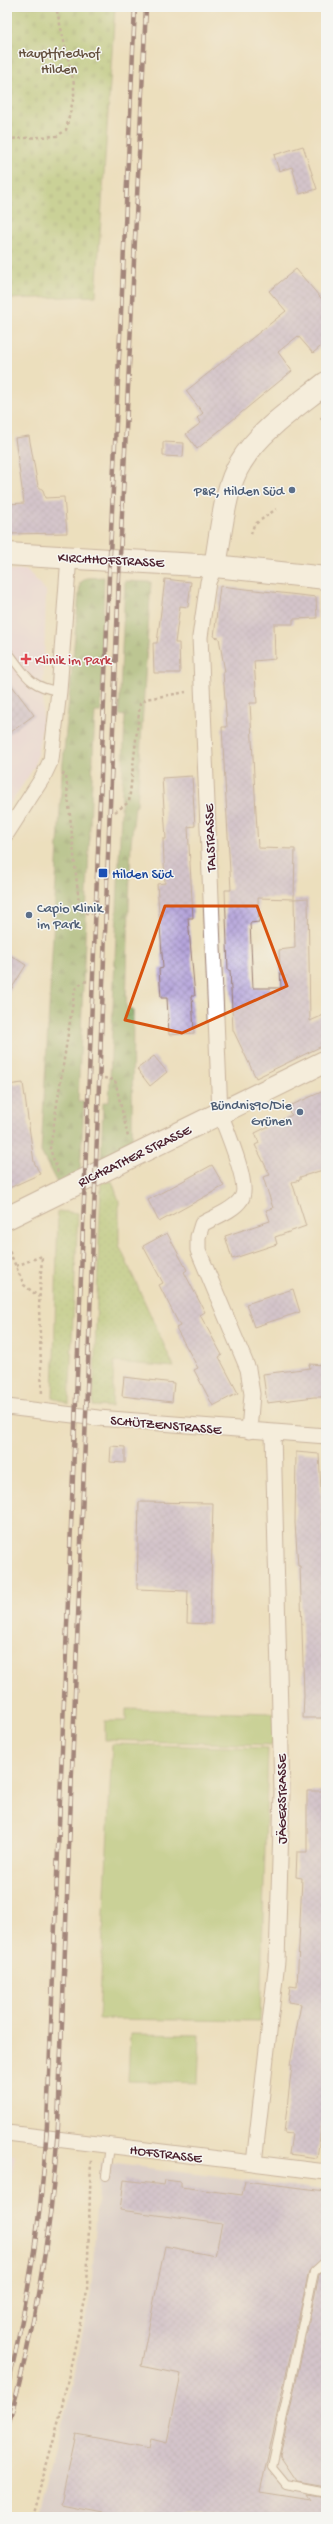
<svg xmlns="http://www.w3.org/2000/svg" width="333" height="2524" font-family="'Gochi Hand',sans-serif">
<style>
.built{fill:#e8d2ee}
.industrial{fill:#c9bfd7}
.grass{fill:url(#grass-dots);stroke:#75704a}
.forest{fill:url(#forest-firs);stroke:#656344}
.cemetery{fill:url(#cemetery-stones);stroke:#75704a}
.pitch{fill:#a0c169;stroke:#75704a}
.building{fill:url(#building-cross-hatch);fill-rule:evenodd}
.lines{fill:none;stroke-linecap:round;stroke-linejoin:round}
.lane-casing{stroke:#9b7f74;stroke-width:10}
.street-casing{stroke:#9b7f74;stroke-width:17}
.secondary-casing{stroke:#9b7f74;stroke-width:24}
.path{stroke:#9b7f74;stroke-width:2.5;stroke-dasharray:3 3;stroke-linecap:butt}
.lane{stroke:#fff;stroke-width:8}
.street{stroke:#fff;stroke-width:15}
.secondary{stroke:#fff;stroke-width:22}
.rail-casing{stroke:#4a1f2b;stroke-width:4.5}
.rail{stroke:#f6f6f2;stroke-width:3;stroke-dasharray:9;stroke-linecap:butt}
.marked{fill:none;stroke:#d8530f;stroke-width:3;stroke-linejoin:round}
.service-dot{fill:#5c6f8a;stroke:#f6f6f2;stroke-width:1.5}
.health-dot{fill:#e0444e;stroke:#f6f6f2;stroke-width:1.5}
.transit-dot{fill:#1a4fb4;stroke:#f6f6f2;stroke-width:1.5}
.labels{text-anchor:middle;stroke-width:3;stroke-linejoin:round;paint-order:stroke}
.park-label{font-size:14px;fill:#64503e;stroke:#f6f6f2}
.service-label{font-size:14px;fill:#4e5e75;stroke:#f6f6f2;text-anchor:end}
.street-label{font-size:14px;fill:#4a1f2b;stroke:#f6f6f2}
.health-label{font-size:14px;fill:#be3a42;stroke:#f6f6f2;text-anchor:start}
.transit-label{font-size:14px;fill:#164399;stroke:#f6f6f2;text-anchor:start}
</style>
<defs>
<pattern id="grass-dots" width="8" height="8" patternUnits="userSpaceOnUse"><rect width="8" height="8" fill="#a0c169"/><path d="M2 2h.1M6 6h.1" fill="none" stroke="#8ba55b" stroke-width="1.8" stroke-linecap="round"/></pattern>
<pattern id="forest-firs" width="22" height="20" patternUnits="userSpaceOnUse"><rect width="22" height="20" fill="#80a75d"/><path d="M5 1l3.5 6h-7zM16 11l3.5 6h-7z" fill="#6b874d"/></pattern>
<pattern id="cemetery-stones" width="16" height="16" patternUnits="userSpaceOnUse"><rect width="16" height="16" fill="#a0c169"/><path d="M2 7V4a2 2 0 0 1 4 0v3zM10 15v-3a2 2 0 0 1 4 0v3z" fill="#8ba55b"/></pattern>
<pattern id="building-cross-hatch" width="8" height="8" patternUnits="userSpaceOnUse"><rect width="8" height="8" fill="#b5a5db"/><path d="M0 0l8 8M0 8l8-8" fill="none" stroke="#9586b2"/></pattern>
</defs>
<rect width="100%" height="100%" fill="#f6f6f2"/>
<filter id="ink" filterUnits="userSpaceOnUse"><feTurbulence type="fractalNoise" baseFrequency=".025" numOctaves="2"/><feDisplacementMap in="SourceGraphic" scale="8" xChannelSelector="R" yChannelSelector="G"/><feConvolveMatrix kernelMatrix="1 2 1 2 8 2 1 2 1" color-interpolation-filters="sRGB"/></filter>
<filter id="wash" filterUnits="userSpaceOnUse"><feTurbulence type="fractalNoise" baseFrequency=".012" numOctaves="4" result="noise"/><feDisplacementMap in="SourceGraphic" scale="16" xChannelSelector="R" yChannelSelector="G"/><feGaussianBlur stdDeviation="0.9" result="paint"/><feColorMatrix in="noise" values="0 0 0 0 0 0 0 0 0 0 0 0 0 0 0 0 0 1.4 0 .05"/><feComposite in="paint" operator="in"/></filter>
<g filter="url(#wash)">
<rect width="100%" height="100%" fill="#ecdfbd"/>
<g class="built">
<path d="M26,569L46,591L42,728L35,766L7,809V570Z"/>
<path d="M7,2154L15,2155L7,2204Z"/>
</g>
<path class="industrial" d="M100,2162L326,2190V2517H37L68,2401L91,2292Z"/>
<g class="grass">
<path d="M112,1181L119,1201V1245L174,1367L114,1362L112,1407L93,1406L101,1183Z"/>
<path d="M58,1211L78,1213L69,1404L53,1397Z"/>
</g>
<g class="forest">
<path d="M104,577L101,712H95L78,1102H84L80,1173L57,1183L41,1152L62,772L80,583L86,578Z"/>
<path d="M125,581L151,582L137,806L135,807L131,844L126,1008L133,1009L132,1148L101,1164L103,1102H109L125,716L119,715Z"/>
</g>
<path class="cemetery" d="M7,7H115L96,296L7,299Z"/>
<g class="pitch">
<path d="M126,1709L274,1713L273,1745L105,1740V1721H126Z"/>
<path d="M112,1744L268,1748L260,2021L99,2019Z"/>
<path d="M130,2034L200,2035L198,2083L128,2081Z"/>
</g>
<g id="blocks">
<g class="building">
<path d="M303,146L317,189L300,194L292,167L279,171L274,155Z"/>
<path d="M296,269L326,304V342L313,353L298,336L278,352L292,371L197,449L186,434L201,423L197,418L203,413L186,391L286,311L269,291Z"/>
<path d="M29,436L38,486L43,490L45,498L64,497L67,533L7,534V504L24,503L15,438Z"/>
<path d="M163,442L184,443L183,457L163,456Z"/>
<path d="M165,579L191,582L188,607L180,606L175,643H179L180,673H154L153,643H157Z"/>
<path d="M220,586L316,597L317,618L293,619V624H274L275,659L254,661L257,703H250L258,848L295,849L294,899L308,898L310,1021L326,1014V1044L256,1078L233,1030L230,970H228L225,890H231L222,727H227L223,672H225L219,638L214,637ZM258,898L294,899L295,948L279,950L281,988H253L250,923L259,922Z"/>
<path d="M7,679L34,715L7,735Z"/>
<path d="M192,776L195,826L188,827L193,918H188L195,996H192L194,1033L169,1035L167,998H161L159,969L163,968L157,884L165,883L163,839H166L162,778Z"/>
<path d="M7,953L26,965L7,996Z"/>
<path d="M154,1056L167,1072L150,1086L137,1069Z"/>
<path d="M23,1083L34,1162L40,1174L7,1189V1085Z"/>
<path d="M326,1090V1169L300,1177V1180L292,1182L306,1226L275,1237L277,1244L232,1259L225,1236L270,1221L266,1210L273,1208L263,1177L270,1175L255,1145L259,1143L255,1133L292,1115L285,1108Z"/>
<path d="M212,1165L224,1186L159,1222L148,1200Z"/>
<path d="M167,1233L187,1270L184,1272L205,1312L200,1315L222,1355L219,1357L238,1393L213,1406L194,1370L198,1368L176,1328L180,1326L159,1285L163,1283L143,1246Z"/>
<path d="M293,1289L300,1312L254,1327L246,1304Z"/>
<path d="M309,1364L326,1365V1397H314L267,1403L263,1374L310,1368Z"/>
<path d="M124,1377L174,1383L172,1402L122,1396Z"/>
<path d="M111,1446L125,1447V1463L110,1462Z"/>
<path d="M296,1452L319,1454L326,1580V1718H303L304,1695L300,1566H298L295,1523Z"/>
<path d="M139,1502L213,1503L210,1624L187,1623L188,1591L137,1589Z"/>
<path d="M307,1791H326V2095L317,2158L289,2154L292,2134L284,2133L292,2065H290L301,2004L288,2002L290,1986L297,1987L302,1878L296,1877L297,1852H307Z"/>
<path d="M124,2180L164,2185L165,2180L181,2182V2187L242,2195L245,2181L326,2191V2256L309,2271L260,2492L311,2500L307,2494L326,2497V2517H101L102,2512L61,2504L76,2434L149,2448L151,2439L167,2443L181,2374L141,2366L165,2246L215,2256L222,2224L120,2210Z"/>
<path d="M326,2268V2486L297,2481L280,2456L319,2275Z"/>
</g>
</g>
</g>
<g filter="url(#ink)">
<use href="#blocks" fill-opacity="0" stroke="#9b7f74" stroke-width="1"/>
<g class="lines">
<defs>
<g id="lane">
<path d="M7,651C25,673 28,687 59,691"/>
<path d="M106,2176L110,2146"/>
<path d="M326,2261L314,2272L272,2467L286,2484L326,2492"/>
</g>
<g id="street">
<path d="M215,566L208,582L200,637L220,1113C226,1129 251,1187 241,1199C233,1211 214,1217 202,1224L198,1237V1250L248,1369L252,1394L249,1431"/>
<path d="M7,833L43,777L51,760L59,691L69,556"/>
<path d="M7,1407L98,1418L326,1436"/>
<path d="M7,2133L326,2172"/>
<path d="M254,2163L277,1961L282,1792L273,1433"/>
</g>
<g id="secondary">
<path d="M7,554L215,566L326,578"/>
<path d="M215,566C221,535 224,488 241,462C260,430 297,406 326,383"/>
<path d="M7,1218L326,1061"/>
</g>
</defs>
<use href="#lane" class="lane-casing"/>
<use href="#street" class="street-casing"/>
<use href="#secondary" class="secondary-casing"/>
<g class="path">
<path d="M7,139L57,136L66,130L74,96V84L56,7"/>
<path d="M321,417L326,424"/>
<path d="M251,534L254,525L276,509"/>
<path d="M62,773L66,776L79,904L86,913L92,914"/>
<path d="M115,812L129,802L140,704L146,699L186,692"/>
<path d="M104,1078L115,1080L128,1137"/>
<path d="M58,1172L50,1149L75,989L83,982L89,981"/>
<path d="M7,1246L24,1285L39,1297"/>
<path d="M16,1266L42,1256L39,1307L42,1396"/>
<path d="M32,2517L59,2420L87,2291L91,2158"/>
</g>
<use href="#lane" class="lane"/>
<use href="#street" class="street"/>
<use href="#secondary" class="secondary"/>
<defs>
<g id="rail">
<path d="M7,2389C28,2302 42,2214 47,2125L109,576L135,7"/>
<path d="M7,2430C35,2330 52,2229 58,2126L119,577L146,7"/>
</g>
</defs>
<use href="#rail" class="rail-casing"/>
<use href="#rail" class="rail"/>
</g>
</g>
<path d="M0 0H333V2524H0ZM165,906H257L287,986L182,1033L125,1020Z" fill="#ecdfbd" fill-opacity=".55" fill-rule="evenodd"/>
<path class="marked" d="M165,906H257L287,986L182,1033L125,1020Z"/>
<g class="service-dot">
<circle cx="292" cy="490" r="4"/>
<circle cx="29" cy="915" r="4"/>
<circle cx="300" cy="1112" r="4"/>
</g>
<path class="health-dot" d="M24 653h4v4h4v4h-4v4h-4v-4h-4v-4h4z"/>
<rect class="transit-dot" x="98" y="868" width="10" height="10" rx="2"/>
<g class="labels">
<g class="park-label">
<text x="59" y="57">Hauptfriedhof<tspan x="59" dy="16">Hilden</tspan></text>
</g>
<g class="service-label">
<text x="284" y="495">P&amp;R, Hilden Süd</text>
<text x="37" y="912" text-anchor="start">Capio Klinik<tspan x="37" dy="16">im Park</tspan></text>
<text x="292" y="1109">Bündnis90/Die<tspan x="292" dy="16">Grünen</tspan></text>
</g>
<g class="street-label">
<text transform="translate(111 559) rotate(3)" y="5">KIRCHHOFSTRASSE</text>
<text transform="translate(209 838) rotate(-92)" y="5">TALSTRASSE</text>
<text transform="translate(134 1155) rotate(-26)" y="5">RICHRATHER STRASSE</text>
<text transform="translate(166 1424) rotate(5)" y="5">SCHÜTZENSTRASSE</text>
<text transform="translate(281 1799) rotate(-90)" y="5">JÄGERSTRASSE</text>
<text transform="translate(166 2153) rotate(7)" y="5">HOFSTRASSE</text>
</g>
<g class="health-label">
<text x="35" y="664">Klinik im Park</text>
</g>
<g class="transit-label">
<text x="112" y="878">Hilden Süd</text>
</g>
</g>
<rect width="333" height="2524" fill="none" stroke="#f6f6f2" stroke-width="24"/>
</svg>
